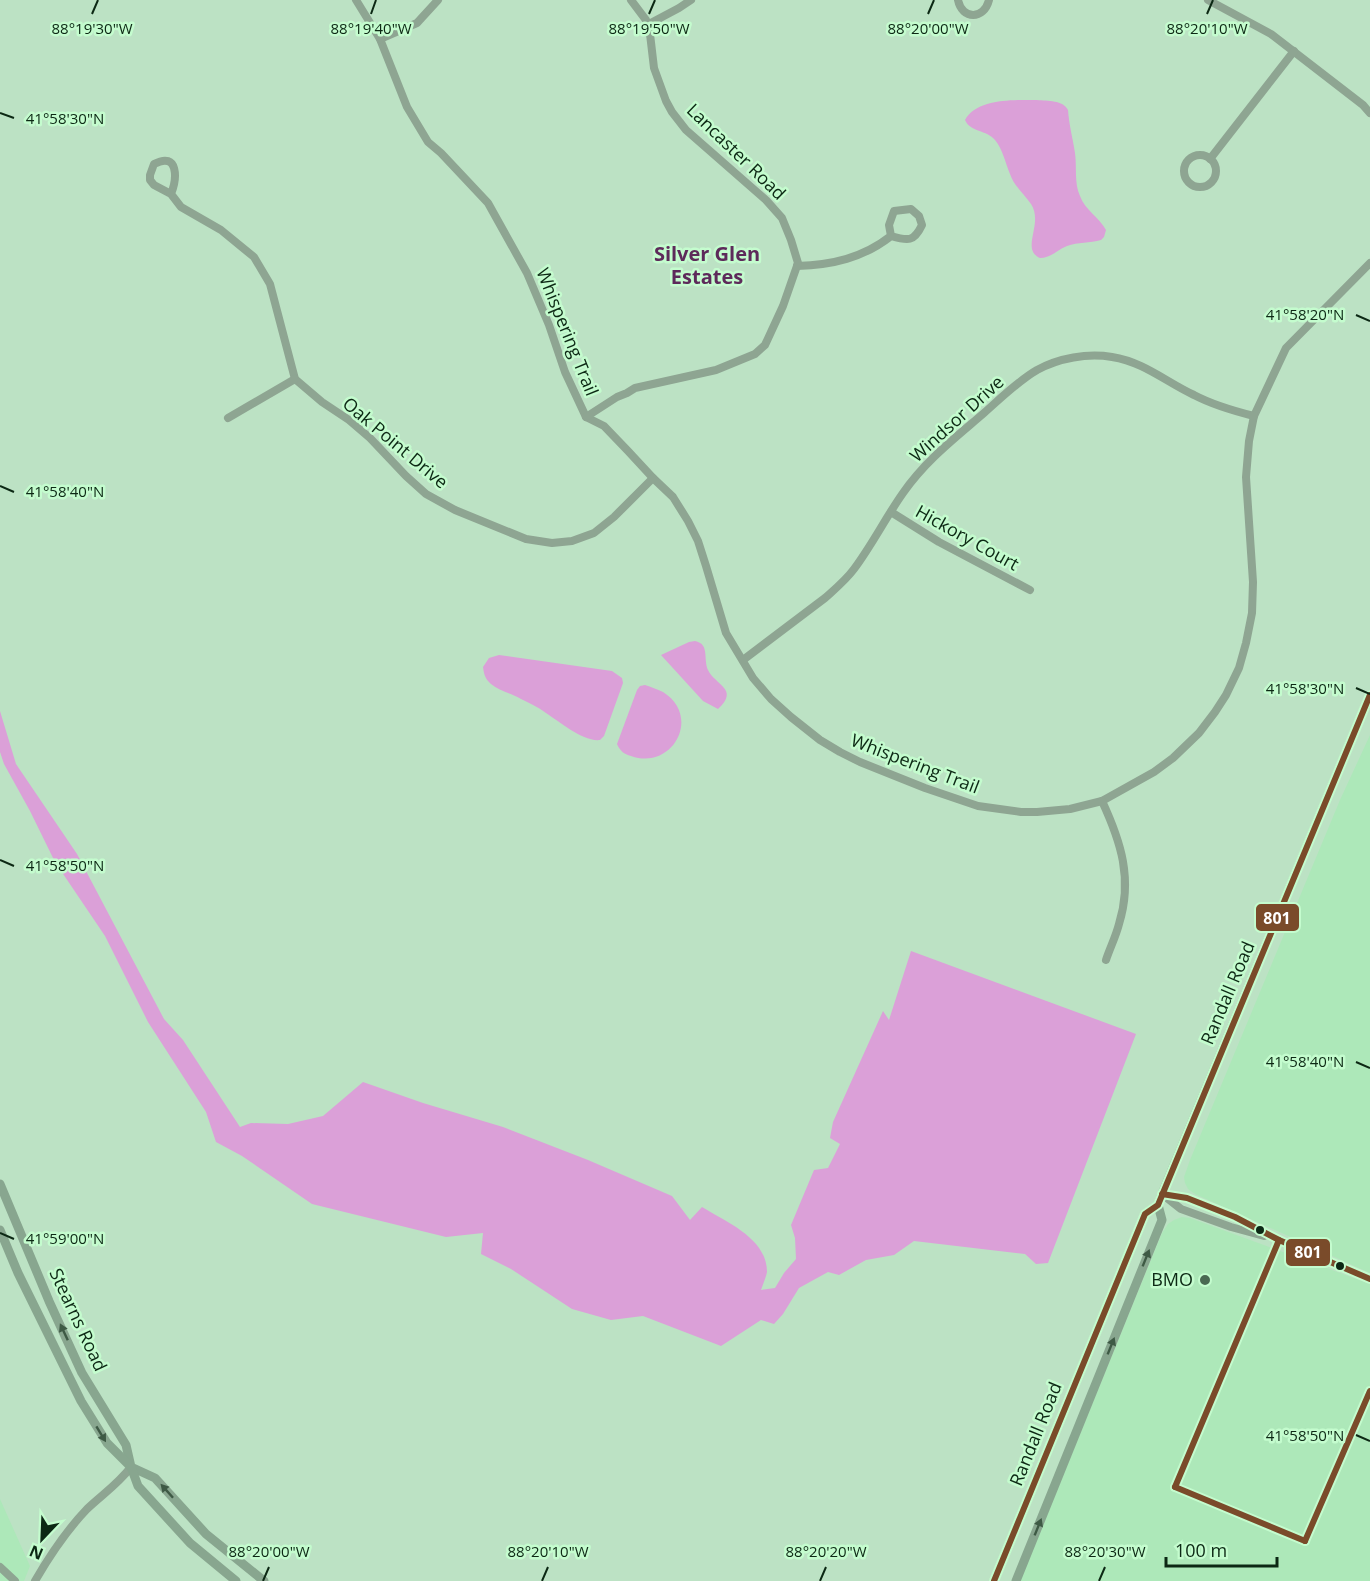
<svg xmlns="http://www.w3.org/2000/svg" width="1370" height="1581" font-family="'Open Sans',sans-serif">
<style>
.built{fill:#ade8b9}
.water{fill:#dba0d8}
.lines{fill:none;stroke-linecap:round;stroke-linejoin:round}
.minor{stroke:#8ea592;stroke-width:8}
.major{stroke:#88a68f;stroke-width:9}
.bus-1-casing{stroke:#c4fcce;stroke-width:10}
.bus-1{stroke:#7a4b2a;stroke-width:6}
.oneway{fill:#3e5a45}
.ticks{fill:none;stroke:#0c2814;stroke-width:2}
.bus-dot{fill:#0c2814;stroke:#c4fcce;stroke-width:2}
.poi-dot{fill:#4a6952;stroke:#c4fcce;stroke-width:2}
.labels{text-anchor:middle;stroke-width:5;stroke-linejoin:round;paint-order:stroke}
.street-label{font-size:18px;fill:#0c2814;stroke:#c4fcce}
.poi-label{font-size:18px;fill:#0c2814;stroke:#c4fcce;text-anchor:end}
.neighbourhood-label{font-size:20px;font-weight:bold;fill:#5d2a5a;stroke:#c4fcce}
.ticks-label{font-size:15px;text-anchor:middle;fill:#0c2814;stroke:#c4fcce;stroke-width:5;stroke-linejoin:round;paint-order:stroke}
.line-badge{stroke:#c4fcce;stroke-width:2}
.badge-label{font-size:16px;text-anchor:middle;font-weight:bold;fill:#fff}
</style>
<rect width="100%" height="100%" fill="#bce2c4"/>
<g class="built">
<path d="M1370,735V1273L1195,1194L1188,1189L1185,1183L1184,1177L1190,1160L1340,800Z"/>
<path d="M1182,1217L1190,1218L1370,1284V1581H1020L1162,1233L1168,1224L1174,1220Z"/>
<path d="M0,1499L30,1566L24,1581H0Z"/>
</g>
<g class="water">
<path d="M1037,100C1048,101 1063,100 1068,110C1069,125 1073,139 1075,153C1077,167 1074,183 1080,196C1085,210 1099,217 1106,230L1104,237L1101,240C1090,243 1078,242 1067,246C1057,250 1051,258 1040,258C1020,249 1044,224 1031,204C1024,194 1014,186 1010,174C1005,162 1003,150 995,140C987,130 970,132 965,120C977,98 1016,100 1037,100Z"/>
<path d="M695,641C710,644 703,659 708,670C715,685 740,689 718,709L703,701L661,655L689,642Z"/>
<path d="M499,655L612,671L622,678L623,683L604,736L600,740C583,742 560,722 546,713C538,707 529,703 521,699C511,693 499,691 491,684C485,679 484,674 483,667L489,658Z"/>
<path d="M645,685C651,687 657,689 663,692C702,716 673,771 631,756C624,754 620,751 617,744L637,690L640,686Z"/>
<path d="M0,711L16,764L77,854L164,1019L183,1040L240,1127L251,1123L288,1124L323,1116L363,1082L423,1103L503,1127L588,1160L672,1196L690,1220L702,1207C726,1222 767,1238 767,1272C766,1277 763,1284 761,1290L775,1288L784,1273L796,1259L795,1238L791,1225L814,1170L828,1168L840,1144L830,1138L833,1122L883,1011L889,1020L911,951L1136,1034L1048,1263L1036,1264L1025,1254L914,1241L894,1255L866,1260L839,1275L828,1272L799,1288L783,1314L774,1324L761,1320L721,1346L643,1316L611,1320L572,1309L511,1269L481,1254L483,1233L446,1237L312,1204L242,1156L216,1142L206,1112L148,1022L105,936L55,862L30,811L4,764L0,752Z"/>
</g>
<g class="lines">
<g class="minor">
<path d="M356,0L380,39L407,107L428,142L441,153L488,203L527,273L549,325L565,372L586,417L604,426L628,451L653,478L673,497L688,521L698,541L706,566L726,633L753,678L771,699L791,717L820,740L840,752L860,762L925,788L978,806L1021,812H1037L1070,809L1102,801L1154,772L1173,758L1199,733L1215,712L1226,695L1239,668L1246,643L1252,613L1253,582L1246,477L1249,441L1254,416L1286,348L1370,263"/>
<path d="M958,0C962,20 984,20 989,0"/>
<path d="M1208,0L1271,34L1363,105L1370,113"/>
<path d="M647,25L679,8L691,0"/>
<path d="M380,39L417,23L438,0"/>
<circle cx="1200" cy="171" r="16"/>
<path d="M1210,159L1294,51"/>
<path d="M171,194C177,179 179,151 154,164L150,175V180L154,185L171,194L181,207L221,230L254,257L270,284L295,379L322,402L349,420L370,438L406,476L426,494L455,510L526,539L552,543L572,541L594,533L614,517L653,478"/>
<path d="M797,266C832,265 863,258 891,236L889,225L894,211L911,209L919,216L922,225C914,242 908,241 891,236"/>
<path d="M586,417L617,397L627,393L635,388L716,370L755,354L765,345L783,306L798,263L791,240L782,218L766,200L686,130L672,112L666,101L654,68L650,34L646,20L631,0"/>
<path d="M228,418L295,379"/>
<path d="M891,512L939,542L1030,590"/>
<path d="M743,660L825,598C835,589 846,580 854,569C872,545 886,517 903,493C925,461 955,438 984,413C1001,398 1018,381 1037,370C1059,358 1087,353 1112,357C1144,362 1166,382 1194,395C1213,405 1234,411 1254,416"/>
<path d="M1102,801C1121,842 1133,879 1119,924C1116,936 1110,948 1106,960"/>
<path d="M1162,1194L1187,1198L1235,1217L1279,1240L1370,1279"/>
<path d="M1162,1194L1181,1209L1231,1227L1264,1236"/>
<path d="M0,1567L15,1581"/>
<path d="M35,1581C50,1555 66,1531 87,1509C103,1494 118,1484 131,1467"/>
</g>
<g class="major">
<path d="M0,1184L49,1301L82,1373L126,1445L131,1467L155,1478L206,1534L264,1581"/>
<path d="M0,1230L18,1273L81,1401L107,1443L131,1467L138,1486L190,1543L236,1581"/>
<path d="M994,1581L1145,1214L1158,1205"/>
<path d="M1016,1581L1162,1220L1158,1205L1162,1194L1370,695"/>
</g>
<defs>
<g id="bus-1">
<path d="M1162,1194L1187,1198L1235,1217L1279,1240L1370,1279"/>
<path d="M1175,1487L1279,1240"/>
<path d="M1175,1487L1305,1541"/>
<path d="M1305,1541L1370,1391"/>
<path d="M994,1581L1145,1214L1158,1205L1370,695"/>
</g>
</defs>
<use href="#bus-1" class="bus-1-casing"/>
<use href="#bus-1" class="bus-1"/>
</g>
<defs><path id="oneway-solid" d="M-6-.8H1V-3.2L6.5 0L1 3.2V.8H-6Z" transform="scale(1.5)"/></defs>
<g class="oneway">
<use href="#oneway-solid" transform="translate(1146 1258) rotate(-68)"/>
<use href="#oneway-solid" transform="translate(64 1332) rotate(-115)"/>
<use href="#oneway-solid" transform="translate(1111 1346) rotate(-68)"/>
<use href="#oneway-solid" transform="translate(101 1434) rotate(59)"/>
<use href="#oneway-solid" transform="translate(167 1491) rotate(-132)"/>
<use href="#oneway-solid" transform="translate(1038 1527) rotate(-68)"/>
</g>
<path class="ticks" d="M92,14L98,0M371,14L376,0M649,14L655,0M928,14L934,0M1207,14L1213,0M0,113L14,118M1356,315L1370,321M0,486L14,492M1356,688L1370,694M0,860L14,866M1356,1062L1370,1068M0,1233L14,1239M1356,1435L1370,1441M263,1581L269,1567M542,1581L548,1567M820,1581L826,1567M1099,1581L1105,1567"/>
<g class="bus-dot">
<circle cx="1260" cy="1230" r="5"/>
<circle cx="1340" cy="1266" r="5"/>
</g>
<circle class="poi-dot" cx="1205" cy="1280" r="6"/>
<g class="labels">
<g class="street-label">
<text transform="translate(736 152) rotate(44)" y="6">Lancaster Road</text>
<text transform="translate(567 332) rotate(68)" y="6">Whispering Trail</text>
<text transform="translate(957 419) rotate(-42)" y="6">Windsor Drive</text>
<text transform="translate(395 443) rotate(40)" y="6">Oak Point Drive</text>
<text transform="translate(967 538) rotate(29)" y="6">Hickory Court</text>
<text transform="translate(915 764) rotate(21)" y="6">Whispering Trail</text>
<text transform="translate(1228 993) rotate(-67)" y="6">Randall Road</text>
<text transform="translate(78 1320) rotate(65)" y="6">Stearns Road</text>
<text transform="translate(1036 1434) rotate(-68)" y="6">Randall Road</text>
</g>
<g class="poi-label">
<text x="1193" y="1286">BMO</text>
</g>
<g class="neighbourhood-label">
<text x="707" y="261">Silver Glen<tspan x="707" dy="23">Estates</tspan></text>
</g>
</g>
<g class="ticks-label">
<text x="92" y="34">88°19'30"W</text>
<text x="371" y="34">88°19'40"W</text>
<text x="649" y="34">88°19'50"W</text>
<text x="928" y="34">88°20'00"W</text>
<text x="1207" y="34">88°20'10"W</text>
<text x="65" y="124">41°58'30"N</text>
<text x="1305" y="320">41°58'20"N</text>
<text x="65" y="497">41°58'40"N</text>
<text x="1305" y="694">41°58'30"N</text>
<text x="65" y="871">41°58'50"N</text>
<text x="1305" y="1067">41°58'40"N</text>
<text x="65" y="1244">41°59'00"N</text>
<text x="1305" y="1441">41°58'50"N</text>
<text x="269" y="1557">88°20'00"W</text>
<text x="548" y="1557">88°20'10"W</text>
<text x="826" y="1557">88°20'20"W</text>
<text x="1105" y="1557">88°20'30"W</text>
</g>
<g class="line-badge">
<rect x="1255" y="903" width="45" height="29" rx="6" fill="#7a4b2a"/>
<rect x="1285" y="1238" width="46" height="29" rx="6" fill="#7a4b2a"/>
</g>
<g class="badge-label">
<text x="1277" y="924">801</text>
<text x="1308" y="1258">801</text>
</g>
<g transform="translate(42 1539) rotate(203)" stroke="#c4fcce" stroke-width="4.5" paint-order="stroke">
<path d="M0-4.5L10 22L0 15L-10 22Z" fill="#0c2814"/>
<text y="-9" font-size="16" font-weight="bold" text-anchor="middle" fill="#0c2814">N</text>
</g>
<path d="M1166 1557v9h111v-9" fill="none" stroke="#0c2814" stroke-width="3"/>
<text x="1175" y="1557" font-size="18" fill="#0c2814" stroke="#c4fcce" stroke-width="4.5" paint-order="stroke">100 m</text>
</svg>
